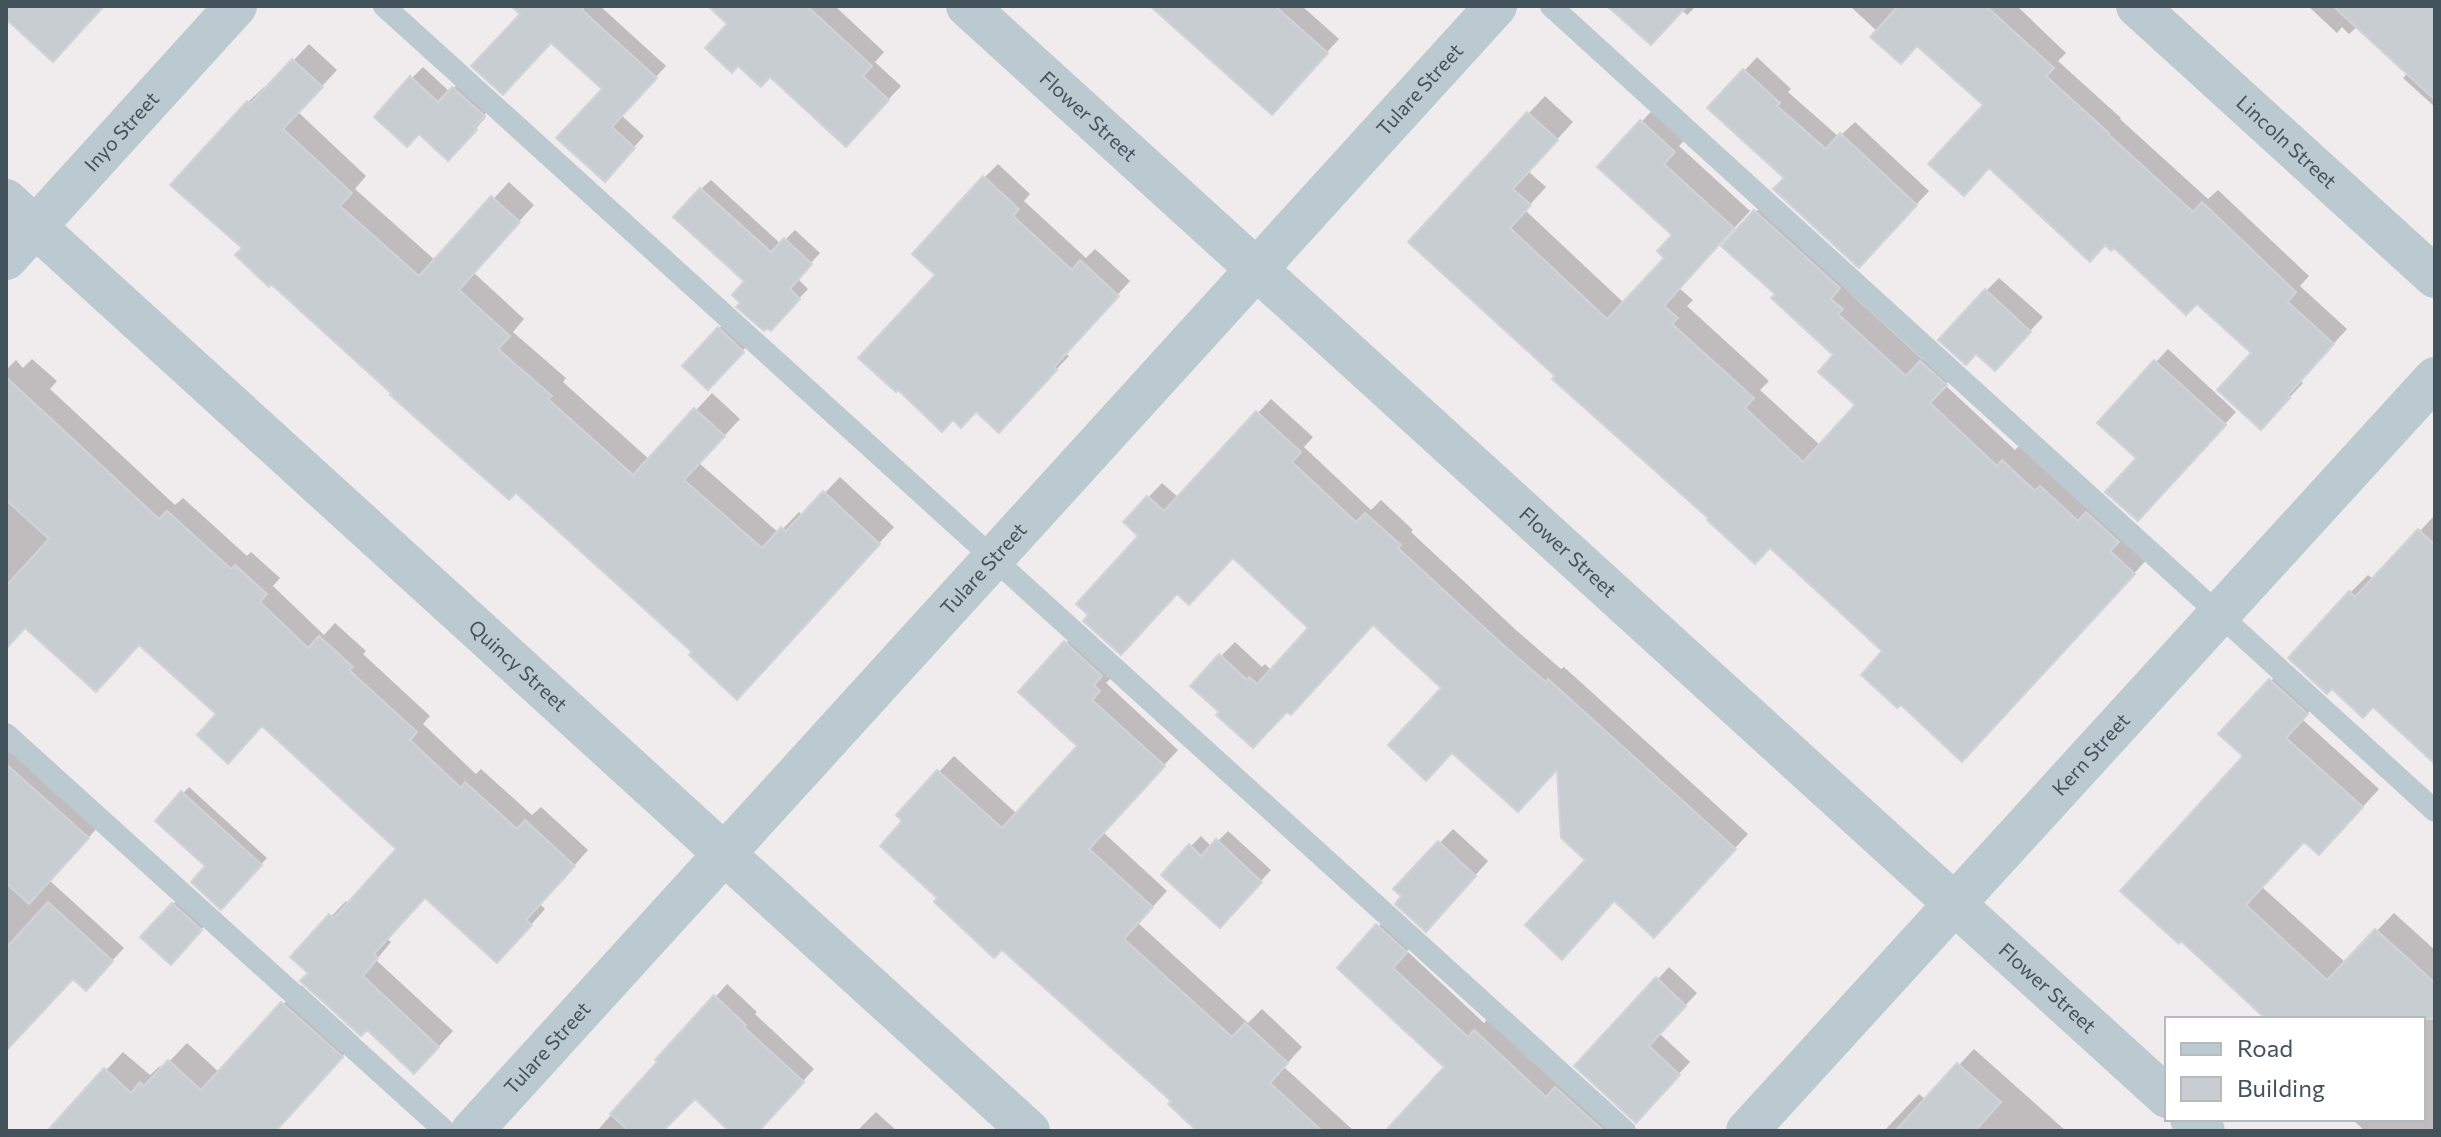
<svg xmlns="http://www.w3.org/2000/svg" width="2441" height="1137" font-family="Commissioner,sans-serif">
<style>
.shadow{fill:#0003}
.building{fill:#c8cdd2;stroke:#d0d4d9;stroke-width:2}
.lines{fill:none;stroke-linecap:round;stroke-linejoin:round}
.service{stroke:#bbcad1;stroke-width:22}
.minor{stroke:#bbcad1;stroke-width:42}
.labels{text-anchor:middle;stroke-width:6;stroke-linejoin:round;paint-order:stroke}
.street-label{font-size:20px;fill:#43535c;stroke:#fff}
</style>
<rect width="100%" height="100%" fill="#f0eced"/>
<g class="shadow">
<path d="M528,6H600L666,66L621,115L644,136L615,168L605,89Z"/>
<path d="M711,6H835L884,52L875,62L901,86L859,131Z"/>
<path d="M1154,6H1302L1339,39L1284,99Z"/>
<path d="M1626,6H1696L1687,15L1682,10Z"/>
<path d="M1850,6H2017L2066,53L2058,61L2121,118L2120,119L2208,199L2218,190L2309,276L2300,286L2347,329L2300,380L2303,383L2275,413L2253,353L1918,44L1878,32Z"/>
<path d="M2308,6H2435V107L2403,78L2408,73L2358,26L2349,34L2342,27L2337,33Z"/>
<path d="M309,44L337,70L298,112L366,176L355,189L436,261L509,182L534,205L473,272L524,319L513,332L566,378L563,382L650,460L712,393L740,419L699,463L779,533L799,512L803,516L840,477L894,527L753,681L695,651L245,247L248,102L264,87L267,89Z"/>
<path d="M1757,57L1791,89L1788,92L1839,137L1855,122L1929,191L1872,252L1710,108Z"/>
<path d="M423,67L450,92L464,77L494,104L484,115L486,117L459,147L412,78Z"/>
<path d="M1545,96L1573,122L1528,171L1546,187L1525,210L1624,303L1666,257L1674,235L1600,167L1658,104L1690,134L1679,146L1750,211L1679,288L1693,300L1687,306L1769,381L1760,390L1821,446L1858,405L1836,355L1777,294L1724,246L1772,195L1853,296L1923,360L1938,345L1962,367L1945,385L2015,450L2020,445L2150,556L1979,743L1885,651L1771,546L1711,518L1410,241Z"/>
<path d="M998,164L1030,194L1024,201L1086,258L1095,249L1130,281L1065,353L1069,356L1012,417L937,275L984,178Z"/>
<path d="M711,180L781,244L795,230L820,253L797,278L808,289L780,319L747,281L701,189Z"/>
<path d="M1999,278L2043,317L2008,355L1986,291Z"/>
<path d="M725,322L749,344L708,387L685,366Z"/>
<path d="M2168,349L2236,412L2149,507L2139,458L2100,423Z"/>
<path d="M32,359L57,381L50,389L175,505L183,498L247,556L251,552L280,578L273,586L324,635L335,623L366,651L363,654L430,716L423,724L476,774L481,769L532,815L541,807L588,850L540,904L545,909L512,946L426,896L387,939L391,942L376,960L453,1031L429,1057L310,973L293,957L346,901L349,904L399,849L263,724L219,714L140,642L25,626L6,647V370L16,360L23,368Z"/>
<path d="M1271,399L1313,437L1304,447L1371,510L1381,500L1413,530L1411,532L1516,630L1561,669L1564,667L1748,834L1668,921L1588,860L1559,766L1444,688L1374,623L1267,731L1221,656L1235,642L1262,667L1265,664L1272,671L1311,627L1233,556L1178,592L1141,536L1125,522L1162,483L1179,498Z"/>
<path d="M2435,515V761L2374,705L2350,593L2368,575L2374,580Z"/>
<path d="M1081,628L1114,675L1106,683L1178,750L1103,832L1167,891L1138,923L1248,1023L1262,1009L1302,1047L1284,1067L1354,1131H1200L1174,1101L1002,947L940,898L905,821L939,772L954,756L1017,814L1080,746L1066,643Z"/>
<path d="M2288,663L2324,696L2302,719L2379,789L2337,835L2305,840L2262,887L2346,963L2394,913L2435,950V1131H2365L2352,1119H2423V1019H2269L2181,939L2246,756L2221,734Z"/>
<path d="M6,747L100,825L49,880L124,948L98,976L73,977L6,1050Z"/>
<path d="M189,787L267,858L221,907L208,866L158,821Z"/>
<path d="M1453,829L1488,861L1439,916L1404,896L1396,889Z"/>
<path d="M1228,831L1271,870L1230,915L1191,846L1201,836L1212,847Z"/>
<path d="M179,898L207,923L171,962L143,937Z"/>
<path d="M1393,911L1421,936L1407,951L1484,1023L1491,1016L1623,1131H1388L1447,1067L1340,968Z"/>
<path d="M1669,967L1697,993L1659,1033L1690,1062L1639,1116L1658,979Z"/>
<path d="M727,984L757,1012L755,1014L814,1069L757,1131H732L696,1097L661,1131H597Z"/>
<path d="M301,985L359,1038L276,1130L278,1131H50L123,1052L150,1075L160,1066L163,1068L187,1043L220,1073Z"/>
<path d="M1974,1049L2066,1131H1884L1919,1094L1926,1100Z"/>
<path d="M876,1112L897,1131H857Z"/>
</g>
<g class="building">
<path d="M6,6H104L53,62L6,19Z"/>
<path d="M511,6H585L582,10L657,78L612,127L635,148L605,182L556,138L602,89L551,43L503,95L471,66L520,14Z"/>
<path d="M708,6H807L872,66L863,76L889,100L846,147L770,77L761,87L738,66L732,73L705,48L727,24Z"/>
<path d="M1150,6H1275L1328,53L1272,115Z"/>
<path d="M1607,6H1687L1651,45Z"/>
<path d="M1898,6H1986L2054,68L2046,76L2109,133L2108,134L2193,212L2202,202L2296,292L2288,302L2334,344L2288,395L2290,398L2261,430L2217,390L2251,353L2197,304L2186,315L2114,248L2111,251L2105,245L2090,262L1989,168L1964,196L1928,164L1983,105L1917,46L1901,64L1870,37Z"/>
<path d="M2333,6H2435V100Z"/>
<path d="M292,59L323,87L283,129L352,193L340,206L419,276L491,196L520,222L459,290L510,336L498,349L552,396L548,399L633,475L694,408L725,436L684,480L762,548L781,527L786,531L823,491L880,544L737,700L689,655L692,652L516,493L509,500L390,395L392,394L271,284L269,287L235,255L242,248L170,185L247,101L250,104Z"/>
<path d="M1743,69L1780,103L1777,106L1826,149L1840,133L1917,205L1859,268L1773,189L1784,178L1707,108Z"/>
<path d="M410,76L438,102L452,87L485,116L474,127L477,130L448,161L419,134L407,147L374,117Z"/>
<path d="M1527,112L1558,140L1513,189L1531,205L1510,228L1607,319L1664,258L1657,251L1672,235L1597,167L1640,120L1675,152L1664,164L1734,228L1664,306L1678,318L1672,324L1754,398L1745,408L1803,462L1855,405L1818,372L1833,355L1771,298L1775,294L1721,246L1754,210L1840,288L1831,299L1843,309L1838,314L1906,376L1920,361L1947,385L1930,403L1997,466L2002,460L2035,491L2040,486L2078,521L2086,512L2119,542L2110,551L2135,574L1962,762L1901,705L1897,708L1861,675L1882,651L1770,548L1755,564L1707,520L1708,518L1552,379L1555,376L1408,242Z"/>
<path d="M983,176L1019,209L1013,216L1072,270L1080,260L1119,296L1054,367L1057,370L999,433L976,412L961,428L953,420L942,432L898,390L896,392L858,358L935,275L912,254Z"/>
<path d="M700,188L771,252L784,238L812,264L790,289L800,299L771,331L767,328L764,331L736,307L740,303L732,295L744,281L673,217Z"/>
<path d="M1985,289L2031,332L1995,371L1976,354L1966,365L1938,340Z"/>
<path d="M718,327L744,352L708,390L682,366Z"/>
<path d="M2154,360L2226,425L2138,521L2105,492L2136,458L2097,423Z"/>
<path d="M6,377L159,519L167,511L231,569L235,565L267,594L260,602L308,648L319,636L353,667L349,670L417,732L410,740L461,788L465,782L517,829L525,820L575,866L526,920L532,925L497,963L425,898L374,954L378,958L363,976L439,1047L414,1074L367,1030L361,1036L300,981L308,973L290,957L329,914L334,918L396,849L262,726L228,764L197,735L216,714L139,645L96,692L25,628L6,649V586L49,539L6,500Z"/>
<path d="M1256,411L1301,452L1292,462L1356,522L1365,513L1401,545L1398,548L1502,644L1546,682L1548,679L1736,849L1654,938L1614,901L1562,960L1525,925L1585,860L1561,838L1557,770L1518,812L1452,753L1426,781L1388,745L1441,688L1373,625L1291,715L1287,712L1253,748L1216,715L1219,712L1190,686L1219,654L1247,680L1249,677L1257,684L1308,628L1233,558L1189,605L1177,594L1121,655L1083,621L1088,615L1076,604L1138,536L1123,522L1147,496L1164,511Z"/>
<path d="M2418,529L2435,545V764L2373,707L2363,718L2332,689L2327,694L2288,658L2349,591L2355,597Z"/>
<path d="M1064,641L1102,676L1094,685L1100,691L1092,700L1165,766L1089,849L1153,907L1124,939L1232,1037L1245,1023L1288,1063L1270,1083L1322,1131H1197L1168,1104L1171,1101L1002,950L994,958L934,902L937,898L880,846L902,821L896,815L937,770L1002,828L1077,746L1018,692Z"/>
<path d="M2269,679L2308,714L2286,738L2363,807L2319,855L2304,842L2246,905L2327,980L2375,929L2435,983V1019H2266L2181,941L2179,944L2120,891L2243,756L2218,734Z"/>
<path d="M6,764L89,838L29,904L6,883Z"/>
<path d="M181,791L262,865L221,910L191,882L205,866L155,821Z"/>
<path d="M1216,839L1262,882L1220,928L1161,875L1189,844L1201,856Z"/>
<path d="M1438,841L1476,876L1426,932L1395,904L1401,896L1393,889Z"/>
<path d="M48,902L113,961L86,991L73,979L6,1051V948Z"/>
<path d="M172,903L202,930L171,965L140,937Z"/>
<path d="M1376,924L1407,952L1393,968L1468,1037L1474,1030L1546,1097L1555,1087L1604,1131H1385L1444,1067L1337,968Z"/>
<path d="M1656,977L1686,1006L1649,1046L1680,1075L1636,1123L1574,1066Z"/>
<path d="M714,995L746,1025L744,1027L804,1082L759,1131H729L695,1099L663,1131H629L610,1114L657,1062L655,1060Z"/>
<path d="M281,1002L343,1057L276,1131H47L104,1068L131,1093L140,1082L144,1086L168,1060L201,1090Z"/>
<path d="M1957,1063L2001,1102L1975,1131H1895Z"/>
</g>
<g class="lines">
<g class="service">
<path d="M384,6L1625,1131"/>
<path d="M1551,6L2435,811"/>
<path d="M6,734L445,1131"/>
</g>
<g class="minor">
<path id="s1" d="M967,6L2167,1097"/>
<path id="s2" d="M2137,6L2435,277"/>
<path id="s3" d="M6,200L1029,1131"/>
<path id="s4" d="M6,259L236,6"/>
<path d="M2191,1119L2204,1131"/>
<path id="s5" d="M472,1131L1496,6"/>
<path id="s6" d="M1747,1131L2435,378"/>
</g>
</g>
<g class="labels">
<g class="street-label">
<text dy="7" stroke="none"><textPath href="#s5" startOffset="1408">Tulare Street</textPath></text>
<text dy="7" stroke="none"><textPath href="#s1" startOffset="164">Flower Street</textPath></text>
<text dy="7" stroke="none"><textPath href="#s4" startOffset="172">Inyo Street</textPath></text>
<text dy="7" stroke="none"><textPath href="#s2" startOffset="202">Lincoln Street</textPath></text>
<text dy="7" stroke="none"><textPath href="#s1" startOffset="812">Flower Street</textPath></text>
<text dy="7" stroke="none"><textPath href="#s5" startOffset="760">Tulare Street</textPath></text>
<text dy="7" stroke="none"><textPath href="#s3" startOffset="692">Quincy Street</textPath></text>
<text dy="7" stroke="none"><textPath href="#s6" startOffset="510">Kern Street</textPath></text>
<text dy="7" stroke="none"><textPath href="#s1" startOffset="1460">Flower Street</textPath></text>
<text dy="7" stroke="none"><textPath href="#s5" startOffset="112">Tulare Street</textPath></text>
</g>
</g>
<rect width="2441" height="1137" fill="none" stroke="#43535c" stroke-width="16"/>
<rect x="2165" y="1017" width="260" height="104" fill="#ffffff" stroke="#b4babe" stroke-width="2"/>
<rect x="2181" y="1043" width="40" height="12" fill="#bbcad1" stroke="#b4babe" stroke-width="2"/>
<text x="2237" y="1057" font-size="24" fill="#43535c">Road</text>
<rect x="2181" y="1077" width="40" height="24" fill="#c8cdd2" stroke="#b4babe" stroke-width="2"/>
<text x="2237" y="1097" font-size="24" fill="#43535c">Building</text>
</svg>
